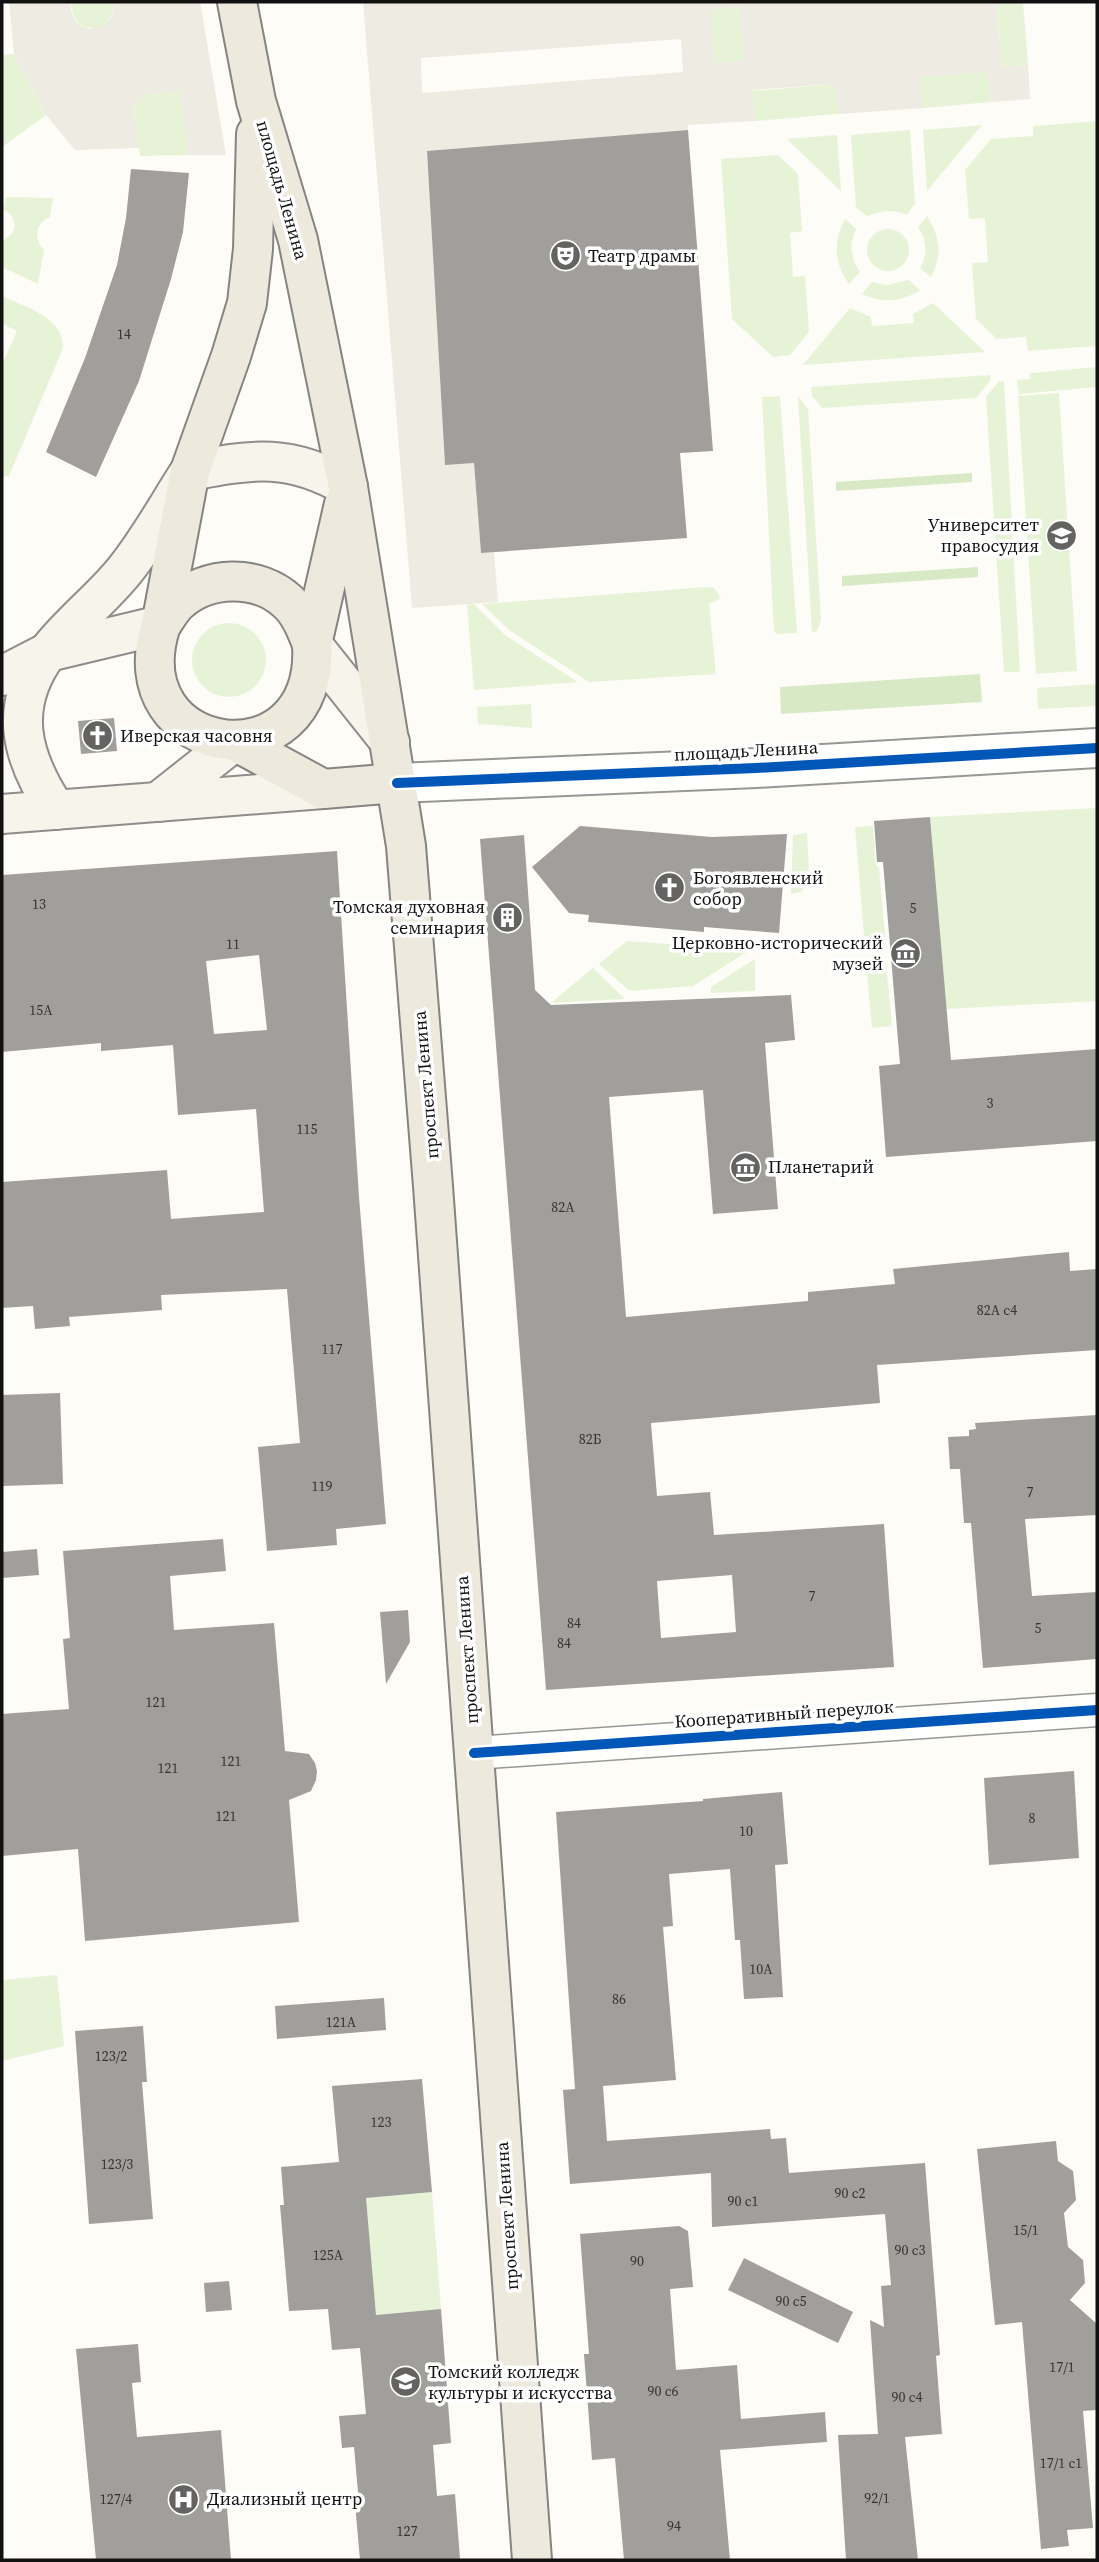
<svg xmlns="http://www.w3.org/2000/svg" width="1099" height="2562" font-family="'Source Serif 4',serif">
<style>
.green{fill:#e7f3d7}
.forest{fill:#d8eac5}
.plaza{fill:#edebe2;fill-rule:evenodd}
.building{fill:#a19f9c;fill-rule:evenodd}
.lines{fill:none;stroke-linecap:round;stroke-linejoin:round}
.minor-casing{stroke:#979795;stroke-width:35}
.tertiary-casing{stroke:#979795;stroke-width:42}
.secondary-casing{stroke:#8e8d8b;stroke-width:42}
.primary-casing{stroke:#858482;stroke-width:42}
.minor{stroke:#fffffe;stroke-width:32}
.tertiary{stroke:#fffffe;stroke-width:38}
.secondary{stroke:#f6f4eb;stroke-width:38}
.primary{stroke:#ede9dc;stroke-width:38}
.cycleway-casing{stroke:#fff;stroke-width:15}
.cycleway{stroke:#0057b8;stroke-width:10}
.labels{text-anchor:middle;stroke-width:7;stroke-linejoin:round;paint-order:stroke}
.number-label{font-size:14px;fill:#353434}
.street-label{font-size:18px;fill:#111;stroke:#fff}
.poi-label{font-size:18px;fill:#111;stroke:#fff;text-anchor:start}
</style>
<rect width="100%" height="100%" fill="#fdfcf7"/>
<g class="green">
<path d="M72,2H113L114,11L106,24C87,34 70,24 72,2Z"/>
<path d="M996,2H1023L1028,65L1002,67Z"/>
<path d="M739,7L744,61L715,63L710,9Z"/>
<path d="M14,54L46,115L2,147V55Z"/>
<path d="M988,71L991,102L923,108L920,77Z"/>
<path d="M836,84L838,114L755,121L752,91Z"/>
<path d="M181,92L188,155L140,156L133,109L147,94Z"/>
<path d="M1097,121V346L1028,351L1026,337L997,339L976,319L972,263L988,262L985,218L969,219L965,170L991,139L1033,136V126Z"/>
<path d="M982,125L927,191L923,130Z"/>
<path d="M910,130L915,203L907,215C892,209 882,211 867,216L856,207L851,135Z"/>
<path d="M837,135L841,191L787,139Z"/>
<path d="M778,155L798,174L802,231L790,233L793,277L805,276L809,332L790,355L773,357L732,319L721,159Z"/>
<path d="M6,197L53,198L50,217C35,223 33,238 44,250L38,284L2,267V241L12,234C17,224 14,215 4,210Z"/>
<path d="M927,216C940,237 943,254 931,277L920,268C928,254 927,240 918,227Z"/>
<path d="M845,219L856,229C849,245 850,257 860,272L849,284C834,263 833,242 845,219Z"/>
<circle cx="888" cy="250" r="21"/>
<path d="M909,280L920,290C902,302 882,304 862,294L872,282L887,285Z"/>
<path d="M2,296C25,307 64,317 63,348L9,476L2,477V365L17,331L2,324Z"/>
<path d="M933,303L985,352L803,365L850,308L871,317L872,326L914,323L913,314Z"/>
<path d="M1097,367V387L1019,394L1017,380L1030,379V373Z"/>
<path d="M990,375V381L976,398L822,408L812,396L811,387Z"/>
<path d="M1004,381L1020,672H1004L986,397L998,382Z"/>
<path d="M1059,393L1077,671L1036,674L1018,396Z"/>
<path d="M780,396L797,633L778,634L774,632L762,397Z"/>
<path d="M798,396L808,409L821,620L817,631L812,632Z"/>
<path d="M707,587L714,588L721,598L709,604L716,674L589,682L509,630L482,604Z"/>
<path d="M474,604L505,635L578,682L474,690L467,605Z"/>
<circle cx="229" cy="660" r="37"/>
<path d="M1097,684V706L1038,709L1037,688Z"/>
<path d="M531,704L532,728L478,724L477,707Z"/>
<path d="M1097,808V1001L946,1009L930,817Z"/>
<path d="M873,826L876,866L879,867L886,945L865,947L855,827Z"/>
<path d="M807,833L809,874L807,883L801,892L791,894L793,835Z"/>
<path d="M627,941L750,950L693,986L630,991L599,964Z"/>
<path d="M755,959V991L711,993V987Z"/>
<path d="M886,963L892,1026L872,1028L866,964Z"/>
<path d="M593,968L625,999L551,1003Z"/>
<path d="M57,1975L64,2046L2,2061V1980Z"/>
<path d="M432,2192L441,2309L376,2315L366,2198Z"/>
</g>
<g class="forest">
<path d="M972,473V482L836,491V482Z"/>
<path d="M978,567V577L842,586V576Z"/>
<path d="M980,674L982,702L781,714L780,687Z"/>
</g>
<g class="plaza">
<path d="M9,2H72L71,10L74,19L81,26L91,29L106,24L110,19L114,11L113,2H200L226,155H188L180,92L147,94L133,109L139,148L75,150L46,115L14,54Z"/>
<path d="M363,2H996L1002,67L1028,65L1030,99L991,102L988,72L921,77L923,108L838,114L835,84L753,90L755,121L688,125V130L427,152L445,465L474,463L481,553L494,552L498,602L412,608ZM739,7L744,61L715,63L711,10ZM681,39L683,72L422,93L421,58Z"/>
</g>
<g class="building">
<path d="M688,130L713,451L680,453L687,538L481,553L474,463L445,465L427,151Z"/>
<path d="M131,169L189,173L183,232L171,279L139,381L96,477L46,452L85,358L117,265L126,218Z"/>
<path d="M114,718L117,751L81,754L78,721Z"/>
<path d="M930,817L951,1060L1097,1049V1141L886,1157L879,1066L900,1064L883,862H877L874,821Z"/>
<path d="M580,826L712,837L787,834L779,933L704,927V932L588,922L589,915L569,913L532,867Z"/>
<path d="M524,835L535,990L551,1005L791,995L795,1040L765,1043L778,1209L713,1214L703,1090L609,1097L626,1317L808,1301V1292L895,1284L893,1269L1069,1252L1070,1271L1097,1269V1350L877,1365L880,1403L651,1423L657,1496L710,1492L714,1535L884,1524L894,1667L546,1690L480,839ZM732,1575L736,1632L661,1638L657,1581Z"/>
<path d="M337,851L359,1197L386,1524L336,1529L337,1545L267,1551L258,1447L300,1443L287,1289L161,1295L162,1310L69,1317L70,1326L35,1329L33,1306L2,1308V1182L167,1170L171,1219L264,1212L256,1109L178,1115L173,1045L101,1051V1043L2,1052V875ZM259,955L267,1030L214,1034L206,961Z"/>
<path d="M60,1393L63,1484L2,1486V1395Z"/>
<path d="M1097,1415V1515L1025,1519L1032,1596L1097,1592V1659L983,1668L971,1523H964L960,1469H950L948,1437L969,1436V1430L976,1429L975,1423Z"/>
<path d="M223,1539L226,1571L170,1576L174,1630L274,1623L285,1751L309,1754L315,1763L317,1771L316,1780L311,1791L289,1800L299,1922L85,1941L78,1849L2,1856V1714L69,1709L63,1639L70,1638L63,1551Z"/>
<path d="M37,1549L39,1575L2,1578V1552Z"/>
<path d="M408,1610L410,1642L386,1684L380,1612Z"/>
<path d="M1074,1771L1079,1858L989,1865L984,1778Z"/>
<path d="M782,1792L788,1864L775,1865L783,1997L744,1999L740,1940H735L730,1869L669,1874L673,1926L663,1927L676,2080L603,2086L607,2141L770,2129L771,2139L786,2138L789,2173L925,2163L940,2355L936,2356L942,2434L905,2437L918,2560H846L838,2435L878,2434L870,2320L884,2327L881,2286L891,2285L885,2214L712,2227L711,2173L570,2184L563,2090L575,2089L556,1812L703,1801V1799Z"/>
<path d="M384,1998L386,2030L277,2039L275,2006Z"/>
<path d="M143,2026L147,2082H142L153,2219L89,2224L75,2031Z"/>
<path d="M422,2079L432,2192L366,2198L376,2315L441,2309L451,2443L433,2445L437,2496L455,2494L460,2559L360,2560L355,2503H359L354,2447L342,2448L339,2416L366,2414L360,2348L332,2350L328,2309L289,2311L280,2205H284L281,2167L339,2162L332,2086Z"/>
<path d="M1056,2141L1058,2161L1073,2171L1076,2200L1064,2213L1068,2247L1083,2260L1085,2283L1070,2300L1097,2324V2410L1083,2411L1093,2528L1067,2530L1069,2546L1041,2549L1022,2322L995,2325L977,2149Z"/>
<path d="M679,2226L688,2231L693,2287L670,2289L676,2370L737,2365L741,2419L825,2412L827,2442L720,2450L730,2560H624L615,2458L592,2460L584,2354H589L580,2234Z"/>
<path d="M744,2258L853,2312L838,2343L728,2290Z"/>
<path d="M229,2281L232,2310L206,2312L204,2283Z"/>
<path d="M138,2344L141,2382L132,2383L137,2437L221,2430L231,2560H96L76,2349Z"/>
</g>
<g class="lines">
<defs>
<path id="minor" d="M474,1753L1097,1710"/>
<path id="tertiary" d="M397,783L756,768L1097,748"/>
<g id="secondary">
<path d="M312,644L390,742"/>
<path d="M2,676L48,652L161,625"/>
<path d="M158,802L235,741"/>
<path d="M56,810C21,757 7,707 48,652C70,623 102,599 125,570C150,539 169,503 190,471C254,459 290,453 348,487"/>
<path d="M2,814L323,789"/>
</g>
<g id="primary">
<path d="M237,2L256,101L298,240L348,487L406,846L433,1186L532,2560"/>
<path d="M256,134L253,249L247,303L231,356L190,471L161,625C117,761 321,787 312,644L344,504"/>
<path d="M161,625C166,618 171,609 177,603C207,575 258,574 288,602C300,613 306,629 312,644"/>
<path d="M235,741L323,789L397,783"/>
</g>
</defs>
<use href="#minor" class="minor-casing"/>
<use href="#tertiary" class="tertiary-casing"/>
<use href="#secondary" class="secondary-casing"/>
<use href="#primary" class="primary-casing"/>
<use href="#minor" class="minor"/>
<use href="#tertiary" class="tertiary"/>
<use href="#secondary" class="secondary"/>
<use href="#primary" class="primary"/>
<defs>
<g id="cycleway">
<path d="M397,783L756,768L1097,748"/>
<path d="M474,1753L1097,1710"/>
</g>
</defs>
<use href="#cycleway" class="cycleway-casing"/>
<use href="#cycleway" class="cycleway"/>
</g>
<defs>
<symbol id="theatre-disc" viewBox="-11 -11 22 22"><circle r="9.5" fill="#646362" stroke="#fff"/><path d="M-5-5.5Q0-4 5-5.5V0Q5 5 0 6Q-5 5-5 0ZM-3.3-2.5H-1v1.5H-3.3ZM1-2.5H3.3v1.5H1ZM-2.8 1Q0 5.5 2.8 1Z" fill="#fff"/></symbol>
<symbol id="university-disc" viewBox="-11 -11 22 22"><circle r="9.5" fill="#646362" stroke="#fff"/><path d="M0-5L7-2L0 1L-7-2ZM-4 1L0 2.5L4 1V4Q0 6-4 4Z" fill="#fff"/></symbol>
<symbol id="church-disc" viewBox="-11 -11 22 22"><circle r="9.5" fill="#646362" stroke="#fff"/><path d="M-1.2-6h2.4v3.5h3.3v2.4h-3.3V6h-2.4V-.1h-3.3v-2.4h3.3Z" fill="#fff"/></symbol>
<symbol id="building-disc" viewBox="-11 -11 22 22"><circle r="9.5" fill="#646362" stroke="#fff"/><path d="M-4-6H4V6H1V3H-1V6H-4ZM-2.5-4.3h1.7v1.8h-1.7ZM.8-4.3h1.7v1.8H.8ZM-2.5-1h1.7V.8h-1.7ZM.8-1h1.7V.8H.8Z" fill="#fff"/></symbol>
<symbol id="museum-disc" viewBox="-11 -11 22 22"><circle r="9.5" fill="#646362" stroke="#fff"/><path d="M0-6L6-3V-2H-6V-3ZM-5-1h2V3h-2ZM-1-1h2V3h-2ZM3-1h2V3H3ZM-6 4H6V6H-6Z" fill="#fff"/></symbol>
<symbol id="hospital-disc" viewBox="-11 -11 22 22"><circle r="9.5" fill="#646362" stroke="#fff"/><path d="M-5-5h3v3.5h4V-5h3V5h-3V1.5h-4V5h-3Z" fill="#fff"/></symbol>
</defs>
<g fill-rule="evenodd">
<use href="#theatre-disc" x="548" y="238" width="35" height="35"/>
<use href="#university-disc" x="1044" y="518" width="35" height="35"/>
<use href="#church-disc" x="80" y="718" width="35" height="35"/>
<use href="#church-disc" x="652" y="870" width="35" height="35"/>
<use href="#building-disc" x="490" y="900" width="35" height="35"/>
<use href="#museum-disc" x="888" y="936" width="35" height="35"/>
<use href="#museum-disc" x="728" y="1150" width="35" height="35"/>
<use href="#university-disc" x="388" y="2364" width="35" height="35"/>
<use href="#hospital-disc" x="166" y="2482" width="35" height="35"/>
</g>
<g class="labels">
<g class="number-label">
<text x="124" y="339">14</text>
<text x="39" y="909">13</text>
<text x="913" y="913">5</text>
<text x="233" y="949">11</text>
<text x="41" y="1015">15А</text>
<text x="990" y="1108">3</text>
<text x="307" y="1134">115</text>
<text x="563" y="1212">82А</text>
<text x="997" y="1315">82А с4</text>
<text x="332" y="1354">117</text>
<text x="590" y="1444">82Б</text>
<text x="322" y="1491">119</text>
<text x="1030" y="1497">7</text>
<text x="812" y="1601">7</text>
<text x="574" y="1628">84</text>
<text x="1038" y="1633">5</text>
<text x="564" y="1648">84</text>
<text x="156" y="1707">121</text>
<text x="231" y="1766">121</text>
<text x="168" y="1773">121</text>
<text x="226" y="1821">121</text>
<text x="1032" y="1823">8</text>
<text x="746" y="1836">10</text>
<text x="761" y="1974">10А</text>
<text x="619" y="2004">86</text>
<text x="341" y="2027">121А</text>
<text x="111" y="2061">123/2</text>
<text x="381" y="2127">123</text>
<text x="117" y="2169">123/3</text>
<text x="850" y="2198">90 с2</text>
<text x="743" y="2206">90 с1</text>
<text x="1026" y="2235">15/1</text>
<text x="910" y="2255">90 с3</text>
<text x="328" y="2260">125А</text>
<text x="637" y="2266">90</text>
<text x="791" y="2306">90 с5</text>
<text x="1062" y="2372">17/1</text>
<text x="663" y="2396">90 с6</text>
<text x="907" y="2402">90 с4</text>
<text x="1061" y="2468">17/1 с1</text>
<text x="877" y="2503">92/1</text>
<text x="116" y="2504">127/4</text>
<text x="674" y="2531">94</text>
<text x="407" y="2536">127</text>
</g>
<g class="street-label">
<text transform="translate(282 190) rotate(74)" y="6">площадь Ленина</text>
<text transform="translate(746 751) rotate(-3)" y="6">площадь Ленина</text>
<text transform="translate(426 1085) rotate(-95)" y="6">проспект Ленина</text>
<text transform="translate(467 1650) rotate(-94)" y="6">проспект Ленина</text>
<text transform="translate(784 1714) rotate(-4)" y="6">Кооперативный переулок</text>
<text transform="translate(507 2216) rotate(-94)" y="6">проспект Ленина</text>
</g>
<g class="poi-label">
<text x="588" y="262">Театр драмы</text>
<text x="1039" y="531" text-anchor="end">Университет<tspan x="1039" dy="21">правосудия</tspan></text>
<text x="120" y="742">Иверская часовня</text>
<text x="693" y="884">Богоявленский<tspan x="693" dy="21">собор</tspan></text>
<text x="485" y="913" text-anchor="end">Томская духовная<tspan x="485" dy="21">семинария</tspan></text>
<text x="883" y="949" text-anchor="end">Церковно-исторический<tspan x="883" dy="21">музей</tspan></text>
<text x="768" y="1173">Планетарий</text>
<text x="428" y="2378">Томский колледж<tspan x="428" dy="21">культуры и искусства</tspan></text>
<text x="207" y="2505">Диализный центр</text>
</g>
</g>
<rect width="1099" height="2562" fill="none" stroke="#111111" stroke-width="7"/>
</svg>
